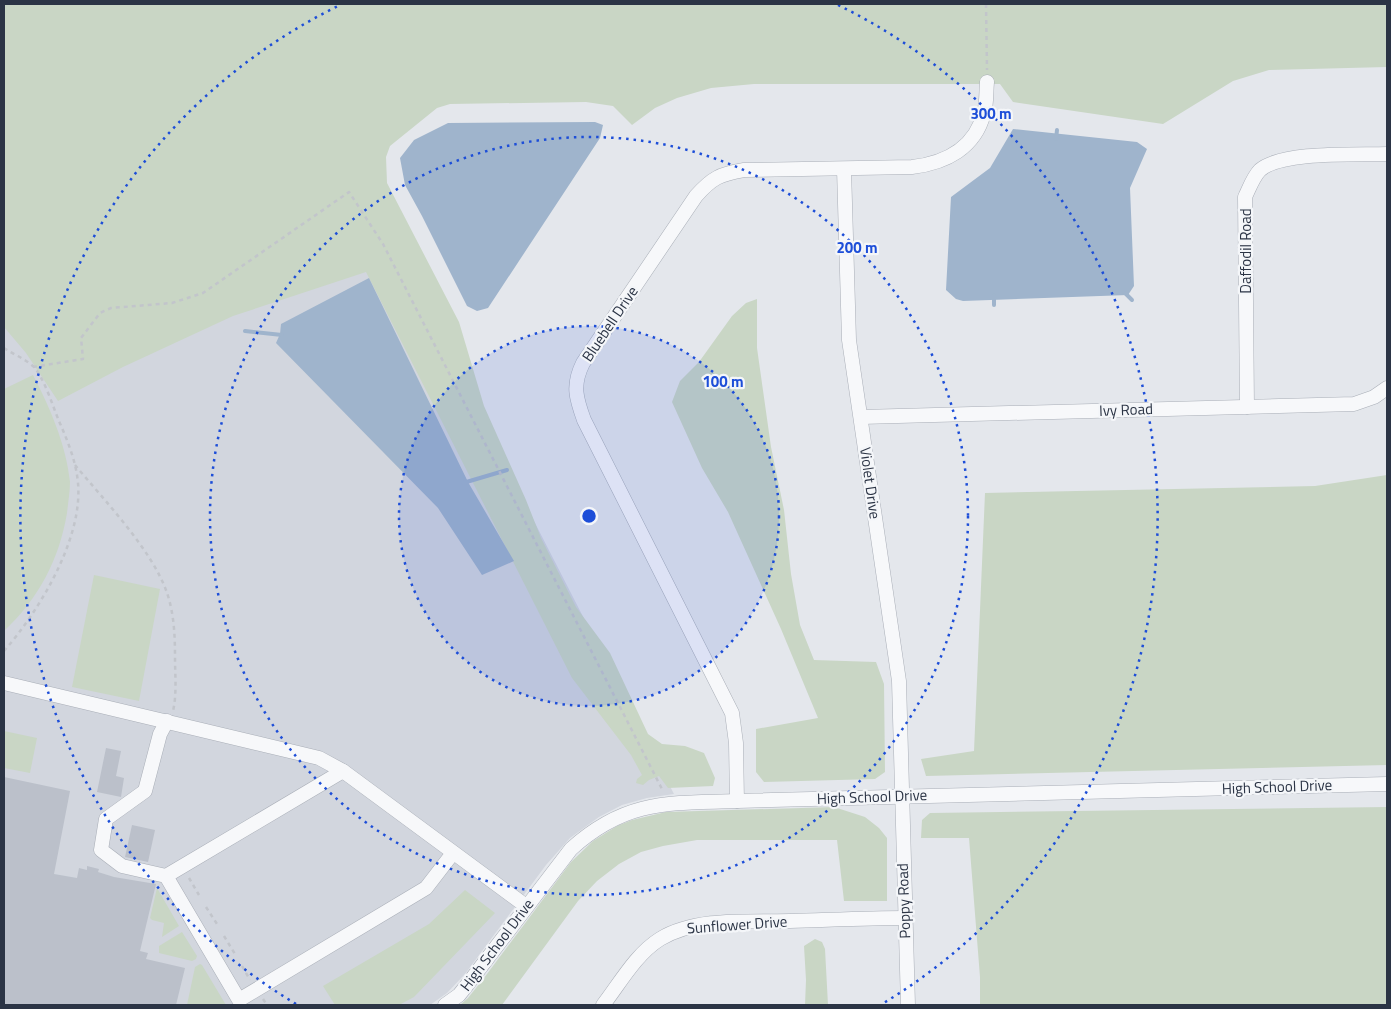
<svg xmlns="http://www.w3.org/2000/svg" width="1391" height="1009" font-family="'Titillium Web',sans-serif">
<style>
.built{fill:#d2d6de}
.green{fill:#c9d6c5}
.water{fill:#9fb4cc}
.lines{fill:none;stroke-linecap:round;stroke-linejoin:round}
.stream{stroke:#9fb4cc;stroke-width:4}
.building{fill:#bbc0ca}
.minor-casing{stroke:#a9aeb7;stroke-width:15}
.path{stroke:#c2c5cb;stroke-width:2.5;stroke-dasharray:4 4;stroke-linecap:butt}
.minor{stroke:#f7f8fa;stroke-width:14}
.ring{fill:none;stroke:#1d4ed8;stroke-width:2.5;stroke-dasharray:2.5 5}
.labels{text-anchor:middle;stroke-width:4.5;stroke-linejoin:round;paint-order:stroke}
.street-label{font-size:15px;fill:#2b3445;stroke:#f4f6f9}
.centre{fill:#1d4ed8;stroke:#f4f6f9;stroke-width:2.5}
.ring-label{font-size:15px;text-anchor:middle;font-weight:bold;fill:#1d4ed8;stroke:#f4f6f9;stroke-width:4.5;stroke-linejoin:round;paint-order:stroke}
</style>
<rect width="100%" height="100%" fill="#e4e7ec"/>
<path class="built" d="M357,176L674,794L647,798L622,805L599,817L570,838L546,865L465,974L447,993L430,1005H4V214Z"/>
<g class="green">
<path d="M4,4H1387V67L1269,70L1233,81L1163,124L1013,102L1000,84H754L711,88L677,98L655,108L632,125L613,106L586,102L450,104L437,108L390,146L386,157L387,183L459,322L484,406L526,500L541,538L576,607L610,653L648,734L662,744L685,746L704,753L715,778L713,786L668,788L659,776L649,780L643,785L636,783L637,779L642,775L631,755L572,678L366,272L233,316L123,367L58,401L26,353L4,327Z"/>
<path d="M757,299V348L771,447L784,510L791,574L800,625L814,660L876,662L884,684L885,772L875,779L764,782L756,772V729L818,718L781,629L728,512L702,468L672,402L680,381L699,362L732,316L746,303Z"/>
<path d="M33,375C50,408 66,444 70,482C70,492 68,503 67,513C59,560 39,598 4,631V389Z"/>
<path d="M1387,475V765L926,776L921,759L974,751L985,493L1315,486Z"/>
<path d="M94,575L160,589L139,701L72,687Z"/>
<path d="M4,731L37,738L30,773L4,768Z"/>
<path d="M834,807L865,817L879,828L887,838V901H844L837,840H697L663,846L641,852L619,864L597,881L578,901L502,1005H460L468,998L484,978L571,862L593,841L617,826L632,820L666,812Z"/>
<path d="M1387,807V1005H980V977L969,838H921L922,820L930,813Z"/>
<path d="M157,888L179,926L162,937L164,923L152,920L150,918Z"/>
<path d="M465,890L495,913L414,997L399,1005H335L323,986L429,924Z"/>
<path d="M182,932L197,956L196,959L192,961L159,953V946Z"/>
<path d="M815,939L822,942L825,949L828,1005H805L806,980L804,946Z"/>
<path d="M200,964L202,965L226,1005H187L195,967Z"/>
</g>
<g class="water">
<path d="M595,122L603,125L600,138L488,308L477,311L467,306L422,216L405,185L400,158L414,140L448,123Z"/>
<path d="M1013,129L1137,142L1147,149L1130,188L1134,286L1128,295L963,301L956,299L946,290L951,197L990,168Z"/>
<path d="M369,278L468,482L514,561L482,575L438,508L276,343L280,334L281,324Z"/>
</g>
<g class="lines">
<g class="stream">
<path d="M1056,139L1057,130"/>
<path d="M1125,293L1132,300"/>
<path d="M994,305V295"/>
<path d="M245,331L282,335"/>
<path d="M463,483L507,470"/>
</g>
</g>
<g class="building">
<path d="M106,748L121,751L116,776L124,778L121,797L97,792Z"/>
<path d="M4,777L70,791L54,874L77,878L79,868L87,870V866L99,869L98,872L114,877L156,884L140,951L148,953L146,959L185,968L176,1005H4Z"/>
<path d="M132,825L155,830L148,862L125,857Z"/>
</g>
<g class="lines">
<defs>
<g id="minor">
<path d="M844,169L849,340L899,681L908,1005"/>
<path d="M1247,407L1245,197C1249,189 1253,177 1260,170C1282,151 1356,155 1387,154"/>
<path d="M861,417L1354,404L1374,397L1387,388"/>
<path d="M4,683L319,758L343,771L526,906"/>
<path d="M167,721L160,734L145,791L106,819L101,850L122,866L166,876L343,771"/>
<path d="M737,801L736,743L732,713L584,420C576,398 572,385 583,363L696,196C712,178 720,174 744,170L912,167C946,163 975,148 984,113C987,103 986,92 987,82"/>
<path d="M166,876L239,1000L426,888L453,853"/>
<path d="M445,1005L459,995L467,985L571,849C625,800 668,803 737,801L1387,784"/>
<path d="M603,1005C620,983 636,954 660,939C696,917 749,922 790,921C828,920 867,918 905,918"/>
</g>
</defs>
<use href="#minor" class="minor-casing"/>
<g class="path">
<path d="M986,4L987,70"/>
<path d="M4,348C13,354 25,359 33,366C44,377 53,407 59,421C68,442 76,461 78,483C83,539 39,611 4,651"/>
<path d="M33,367L83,359L81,338L100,313L111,308L172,303L203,293L349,192L383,244L663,791"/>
<path d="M75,465C104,500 153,551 167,593C174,613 175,636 175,657C175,675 177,694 173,711"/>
<path d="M189,878L199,895"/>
<path d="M206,907L217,924"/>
<path d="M224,936L235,954"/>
<path d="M242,966L250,980"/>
<path d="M263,999L267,1005"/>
</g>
<use href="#minor" class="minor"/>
</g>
<circle cx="589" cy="516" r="190" fill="#1d4ed8" fill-opacity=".12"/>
<g class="ring">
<circle cx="589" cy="516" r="190"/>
<circle cx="589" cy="516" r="379"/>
<path d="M296 1004A569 569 0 0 1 340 5M838 5A569 569 0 0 1 882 1004"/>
</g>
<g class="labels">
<g class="street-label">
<text transform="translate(1246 251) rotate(-90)" y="5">Daffodil Road</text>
<text transform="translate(610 324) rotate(-56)" y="5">Bluebell Drive</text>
<text transform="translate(1126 410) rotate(-2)" y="5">Ivy Road</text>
<text transform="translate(870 483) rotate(82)" y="5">Violet Drive</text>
<text transform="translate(1277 787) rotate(-2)" y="5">High School Drive</text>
<text transform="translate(872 797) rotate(-2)" y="5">High School Drive</text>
<text transform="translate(904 901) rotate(-92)" y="5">Poppy Road</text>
<text transform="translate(737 925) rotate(-4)" y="5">Sunflower Drive</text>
<text transform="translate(497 945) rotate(-53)" y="5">High School Drive</text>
</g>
</g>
<circle cx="589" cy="516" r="8" class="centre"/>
<g class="ring-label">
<text x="991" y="119">300 m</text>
<text x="857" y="253">200 m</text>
<text x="723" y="387">100 m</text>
</g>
<rect width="1391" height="1009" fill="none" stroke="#2b3445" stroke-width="10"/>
</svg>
